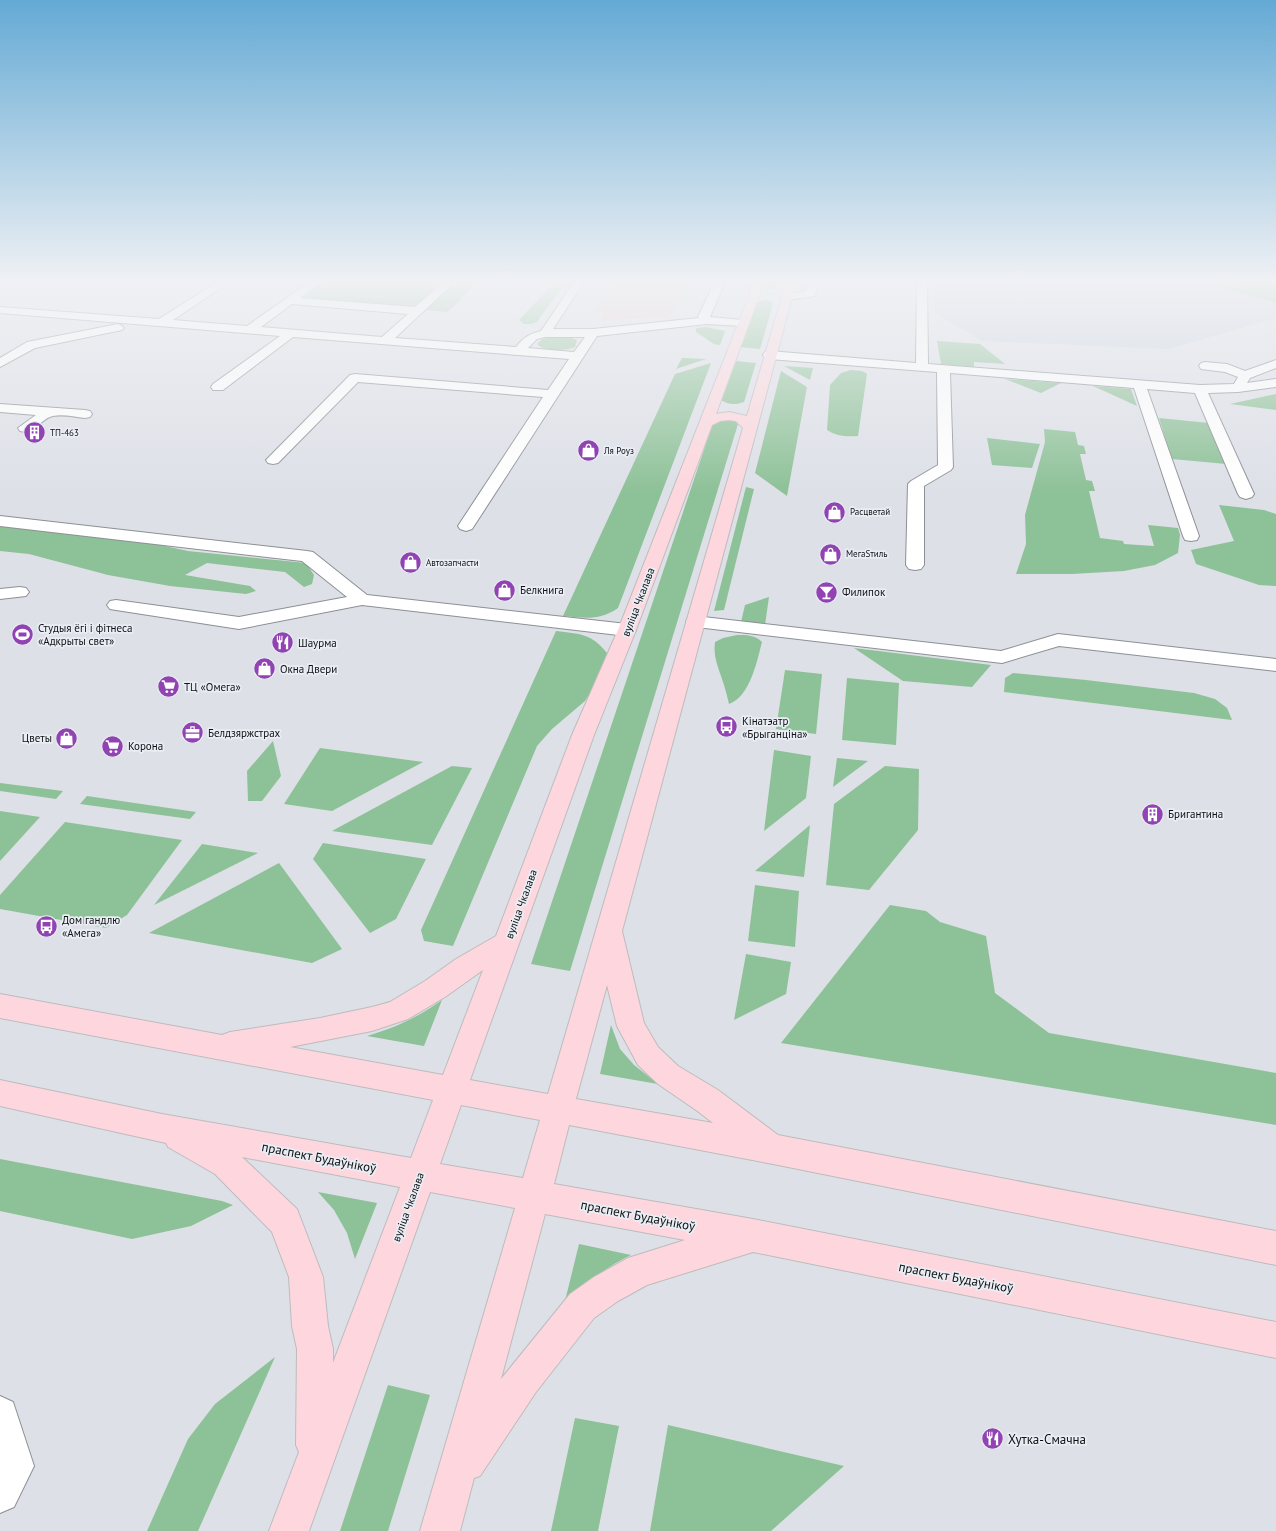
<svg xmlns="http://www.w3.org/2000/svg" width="1276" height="1531" font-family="'PT Sans',sans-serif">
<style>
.commercial{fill:#eacfce}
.built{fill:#cbd3df}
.green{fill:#8dc197}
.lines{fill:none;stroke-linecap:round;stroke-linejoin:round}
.minor-casing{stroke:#8c9095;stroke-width:2}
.major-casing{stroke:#bcbcbd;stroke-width:2}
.minor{fill:#fff;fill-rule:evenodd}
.major{fill:#fdd7dd;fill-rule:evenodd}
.labels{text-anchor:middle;stroke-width:3.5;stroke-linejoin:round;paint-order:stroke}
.far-poi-label{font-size:9px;fill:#0e1012;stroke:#eaeef4;text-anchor:start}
.poi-label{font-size:11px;fill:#0e1012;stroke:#eaeef4;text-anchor:start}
.street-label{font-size:11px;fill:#0e1012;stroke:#eaeef4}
.near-street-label{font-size:13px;fill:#0e1012;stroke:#eaeef4}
.near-poi-label{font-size:13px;fill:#0e1012;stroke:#eaeef4;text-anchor:start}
</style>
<rect width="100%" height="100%" fill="#dde0e7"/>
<path class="commercial" d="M615,279H690L669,317L600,320L604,313L592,312Z"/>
<g class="built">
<path d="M0,279H98L85,286Z"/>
<path d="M956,279H1155L1200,282L1276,303V318L1169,349L982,341L935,313L933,285Z"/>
</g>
<g class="green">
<path d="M328,279H481L448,312L300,300Z"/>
<path d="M553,279H568L537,322L531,324H524L519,320L555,282Z"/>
<path d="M763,279H780L777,288L768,290L760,287Z"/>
<path d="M1250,279H1276V303L1219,287Z"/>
<path d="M766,300L771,301L773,304L760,349L740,347L755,303Z"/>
<path d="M706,327L725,331L720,345L714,344L696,332V328Z"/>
<path d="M552,337H570L577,340L575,347C566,351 544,352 537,344L542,339Z"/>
<path d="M937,341L980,344L1005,364L974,362V367L941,364Z"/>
<path d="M682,358L706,359L676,369Z"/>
<path d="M735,361L756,363L744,402C736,405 728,405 721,400Z"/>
<path d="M711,363L618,608C599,621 585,618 563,616L675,374Z"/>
<path d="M784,366L813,368L810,380Z"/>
<path d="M851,370L862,371L867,374L858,436C846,437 836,436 827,430L830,385L841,373Z"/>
<path d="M781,371L807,387L787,496L755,473Z"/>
<path d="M1005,379L1061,383L1041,393Z"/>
<path d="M1093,386L1131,389L1137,406Z"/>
<path d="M1276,394V410L1230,404Z"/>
<path d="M1159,418L1209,423L1226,464L1172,459Z"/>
<path d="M716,420H731L737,422L738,424L570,971L531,964L713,423Z"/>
<path d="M1044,429L1075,432L1078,445L1084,446L1086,454H1080L1086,480L1092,481L1095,491H1089L1100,538L1123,541L1124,544L1154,546L1148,525L1178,528L1180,535L1178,553L1155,565L1124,571L1072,574H1016L1026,544L1025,515L1045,442Z"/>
<path d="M987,438L1040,444L1032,468L992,465Z"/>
<path d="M746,487L754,489L724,610L714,611Z"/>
<path d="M1219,505L1264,510L1276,514V586L1259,585L1196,564L1191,550L1234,541Z"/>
<path d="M0,525L114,535L188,551L306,563L314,575L312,584L304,587L285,572L207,563L185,575L250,586L256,591L246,594L170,586L108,575L29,554L0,551Z"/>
<path d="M769,597L765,625L741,622L745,605Z"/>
<path d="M556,631C580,634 591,633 607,653L596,684L585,701L552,729L537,746L453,946L424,941L421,930Z"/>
<path d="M737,635C746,635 756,635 762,642C757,661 750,697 729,704C727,696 725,687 722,679C718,667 713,656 715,642L723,638Z"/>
<path d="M854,648L991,665L972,687L903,681Z"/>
<path d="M785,670L822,674L816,734L776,729Z"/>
<path d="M1013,673L1086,680L1194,693L1215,699L1227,708L1232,720L1004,692L1005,678Z"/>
<path d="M847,678L899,683L896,745L842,740Z"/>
<path d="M273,741L281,776L262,801H248L247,771Z"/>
<path d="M320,748L423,762L332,811L284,804Z"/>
<path d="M774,750L811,756L806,798L764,831Z"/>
<path d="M837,758L868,761L833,787Z"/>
<path d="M452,766L472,768L432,845L332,831Z"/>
<path d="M885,766L919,769L918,830L869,890L826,885L834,804Z"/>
<path d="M0,783L63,791L56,799L0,791Z"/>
<path d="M87,796L196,812L190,819L80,804Z"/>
<path d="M0,811L40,817L0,861Z"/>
<path d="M65,822L182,840L127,915L106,928L0,909V895Z"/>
<path d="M810,825L804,877L755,871Z"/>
<path d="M323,843L426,859L396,919L370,933L313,859Z"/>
<path d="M202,844L258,853L154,905Z"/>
<path d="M279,863L342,949L312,963L149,933Z"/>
<path d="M755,885L799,891L795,947L748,941Z"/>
<path d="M890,905L926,911L940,922L986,936L995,993L1049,1033L1276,1073V1125L781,1043Z"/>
<path d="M746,954L791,962L786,994L734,1020Z"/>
<path d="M442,1000L424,1046L367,1036C397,1027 416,1018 442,1000Z"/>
<path d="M611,1025L620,1049L634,1065L658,1084L600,1074Z"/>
<path d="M0,1159L222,1201L233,1205L191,1226L132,1239L0,1211Z"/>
<path d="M318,1192L377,1203L355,1259L347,1233L334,1210Z"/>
<path d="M579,1244L631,1255C606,1267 586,1283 565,1301Z"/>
<path d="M275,1357L198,1531H147L188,1439L215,1404Z"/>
<path d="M388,1385L430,1395L388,1531H340Z"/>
<path d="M575,1418L619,1426L598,1531H551Z"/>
<path d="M668,1425L844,1466L771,1531H650Z"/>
</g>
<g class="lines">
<defs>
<g id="minor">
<path d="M222,279H234L173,320L247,326L314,279H325L300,298L415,307L447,279H458L395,338L516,347C524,337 529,334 541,331L576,279H586L553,329H593L699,318L698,317L716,279H726L710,317L743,320L747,321L749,323L747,325L743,326L707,324L597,336L474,526L472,529L466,531L460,529L458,526L543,397L358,382L278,463L273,464L268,463L266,460L350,375L355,374L548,390L569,359L293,337L223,390H213L211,387L213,384L280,336L0,313V307L159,319ZM292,304L408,314L382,337L261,327ZM545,337H585L574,352L528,348L537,339Z"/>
<path d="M743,279H754L761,285L756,288L752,287Z"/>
<path d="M809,279H819L815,296L786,300L782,299L781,297L782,295L806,291Z"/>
<path d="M917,279H927L928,364L1200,385L1234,384L1238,377L1225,372L1201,369L1199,366L1201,363L1205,362L1227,364L1245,371L1276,360V368L1250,378L1247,383L1276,379V387L1238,392L1208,393L1254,494L1252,497L1246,499L1240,497L1238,494L1195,393L1147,389L1199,536L1197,540L1191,541L1185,540L1183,536L1134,388L950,373L953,467L951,470L924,486V565L921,569L915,570L909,569L906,565L908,484L911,481L938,465L937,372L769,359L765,358L763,355L765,352L769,351L916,363Z"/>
<path d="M118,324L122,326L124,328L122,330L35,348L0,367V358L27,342Z"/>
<path d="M0,404L85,410L90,411L92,414L90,417L85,418C75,417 63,414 53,416C41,418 35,435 20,431L18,428L36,415L0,412Z"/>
<path d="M0,516L307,551L313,552L367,595L627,624L634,626L636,630L634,634L627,636L362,605L239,629L116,610L110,609L107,605L110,601L116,600L239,617L347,597L302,561L0,526Z"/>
<path d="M20,587L26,588L29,592L26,596L0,599V589Z"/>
<path d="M695,616L1001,651L1058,634L1276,659V671L1059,646L1002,663L688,626L686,622L688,618Z"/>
<path d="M0,1396L13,1402L34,1466L14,1507L0,1513Z"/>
</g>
<path id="major" d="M753,279H763L759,296L716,414L729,412L747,416L787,279H797L622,931L644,1023L658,1047L678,1066L718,1090L778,1135L1276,1231V1265L773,1164L569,1125L554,1184L753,1219L1276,1322V1358L753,1252L647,1285L618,1301L594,1318L536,1392L480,1476L474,1478L460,1531H420L515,1208L430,1192L309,1531H269L299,1452L296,1445L297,1349L292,1326L289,1277L272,1232L215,1174L168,1147L166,1143L0,1106V1080L162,1114L411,1158L433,1100L0,1018V994L222,1035L230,1032L320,1018L372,1007L390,1002L425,981L456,959L496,936L572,735L618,630L749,296ZM729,420L736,421L743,428L548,1094L470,1080L594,735L636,630L712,425L720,421ZM483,970L443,1075L290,1047L372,1031L408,1019L445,997ZM607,985L617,1026L638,1065L658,1084L696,1110L713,1123L576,1099ZM461,1105L540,1120L523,1178L440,1164ZM242,1157L400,1187L333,1363V1349L328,1326L323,1277L297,1209ZM545,1214L685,1240L628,1258L594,1277L570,1294L501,1379Z"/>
</defs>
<use href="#minor" class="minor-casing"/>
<use href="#major" class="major-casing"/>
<use href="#minor" class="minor"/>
<use href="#major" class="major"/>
</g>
<linearGradient id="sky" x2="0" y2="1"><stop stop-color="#64aad5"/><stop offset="0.57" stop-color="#f0f1f4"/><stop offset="1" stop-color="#f0f1f4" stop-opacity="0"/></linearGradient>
<rect width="1276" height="493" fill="url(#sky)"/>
<defs>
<symbol id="building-disc" viewBox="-11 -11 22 22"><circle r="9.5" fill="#9243b3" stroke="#eaeef4"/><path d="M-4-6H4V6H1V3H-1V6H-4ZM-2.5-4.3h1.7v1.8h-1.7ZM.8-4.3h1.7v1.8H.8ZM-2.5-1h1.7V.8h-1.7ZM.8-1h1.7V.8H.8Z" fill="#fff"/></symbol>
<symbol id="shop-disc" viewBox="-11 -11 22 22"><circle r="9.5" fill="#9243b3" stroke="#eaeef4"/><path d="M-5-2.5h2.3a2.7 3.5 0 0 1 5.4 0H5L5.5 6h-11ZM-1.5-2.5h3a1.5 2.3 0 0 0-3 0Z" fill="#fff"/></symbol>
<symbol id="bar-disc" viewBox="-11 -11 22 22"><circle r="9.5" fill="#9243b3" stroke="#eaeef4"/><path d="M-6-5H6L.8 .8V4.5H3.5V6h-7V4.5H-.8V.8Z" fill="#fff"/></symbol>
<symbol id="stadium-disc" viewBox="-11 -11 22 22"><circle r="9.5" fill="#9243b3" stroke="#eaeef4"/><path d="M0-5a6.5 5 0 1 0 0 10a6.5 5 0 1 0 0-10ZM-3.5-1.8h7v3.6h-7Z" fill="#fff"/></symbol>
<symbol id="restaurant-disc" viewBox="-11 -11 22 22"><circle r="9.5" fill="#9243b3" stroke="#eaeef4"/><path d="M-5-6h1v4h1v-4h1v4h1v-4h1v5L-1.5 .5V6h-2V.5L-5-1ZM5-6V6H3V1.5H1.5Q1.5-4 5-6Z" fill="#fff"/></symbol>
<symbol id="supermarket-disc" viewBox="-11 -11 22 22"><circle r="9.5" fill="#9243b3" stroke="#eaeef4"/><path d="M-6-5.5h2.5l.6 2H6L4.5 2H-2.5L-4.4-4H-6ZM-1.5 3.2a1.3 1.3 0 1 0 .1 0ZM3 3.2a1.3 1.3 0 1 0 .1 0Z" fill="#fff"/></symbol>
<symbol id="bus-disc" viewBox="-11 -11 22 22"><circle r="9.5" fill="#9243b3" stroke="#eaeef4"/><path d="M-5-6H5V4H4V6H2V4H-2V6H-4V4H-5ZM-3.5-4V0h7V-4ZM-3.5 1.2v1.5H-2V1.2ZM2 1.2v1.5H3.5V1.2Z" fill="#fff"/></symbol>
<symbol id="office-disc" viewBox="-11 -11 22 22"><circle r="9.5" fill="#9243b3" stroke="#eaeef4"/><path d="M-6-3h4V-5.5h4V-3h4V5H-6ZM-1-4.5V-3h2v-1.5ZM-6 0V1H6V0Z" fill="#fff"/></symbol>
</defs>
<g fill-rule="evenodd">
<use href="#building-disc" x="22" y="420" width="25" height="25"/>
<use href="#shop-disc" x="576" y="438" width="25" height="25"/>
<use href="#shop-disc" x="822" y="500" width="25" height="25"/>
<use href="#shop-disc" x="818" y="542" width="25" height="25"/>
<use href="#shop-disc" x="398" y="550" width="25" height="25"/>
<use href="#shop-disc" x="492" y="578" width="25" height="25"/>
<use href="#bar-disc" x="814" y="580" width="25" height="25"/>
<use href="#stadium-disc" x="10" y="622" width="25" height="25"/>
<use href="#restaurant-disc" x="270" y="630" width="25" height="25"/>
<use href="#shop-disc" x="252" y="656" width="25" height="25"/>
<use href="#supermarket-disc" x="156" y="674" width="25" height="25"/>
<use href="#bus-disc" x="714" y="714" width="25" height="25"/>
<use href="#office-disc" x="180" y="720" width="25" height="25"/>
<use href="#shop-disc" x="54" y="726" width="25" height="25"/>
<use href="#supermarket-disc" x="100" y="734" width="25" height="25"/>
<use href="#building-disc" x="1140" y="802" width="25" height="25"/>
<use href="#bus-disc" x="34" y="914" width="25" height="25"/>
<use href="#restaurant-disc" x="980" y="1426" width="25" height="25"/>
</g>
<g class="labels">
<g class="far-poi-label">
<text x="50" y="436">ТП-463</text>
<text x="604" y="454">Ля Роуз</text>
<text x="850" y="515">Расцветай</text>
<text x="846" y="557">МегаSтиль</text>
<text x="426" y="566">Автозапчасти</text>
</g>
<g class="poi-label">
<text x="520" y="594">Белкнига</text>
<text x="842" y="596">Филипок</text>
<text x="38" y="632">Студыя ёгі і фітнеса<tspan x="38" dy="13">«Адкрыты свет»</tspan></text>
<text x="298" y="647">Шаурма</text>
<text x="280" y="673">Окна Двери</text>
<text x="184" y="691">ТЦ «Омега»</text>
<text x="742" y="725">Кінатэатр<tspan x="742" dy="13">«Брыганціна»</tspan></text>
<text x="208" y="737">Белдзяржстрах</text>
<text x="52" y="742" text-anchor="end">Цветы</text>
<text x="128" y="750">Корона</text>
<text x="1168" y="818">Бригантина</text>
<text x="62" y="924">Дом гандлю<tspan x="62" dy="13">«Амега»</tspan></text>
</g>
<g class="street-label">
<text transform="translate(638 602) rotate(-69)" y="4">вуліца Чкалава</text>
<text transform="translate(521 904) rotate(-70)" y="4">вуліца Чкалава</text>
<text transform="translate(408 1207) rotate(-70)" y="4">вуліца Чкалава</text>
</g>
<g class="near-street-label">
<text transform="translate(319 1157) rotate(11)" y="5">праспект Будаўнікоў</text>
<text transform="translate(638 1215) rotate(11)" y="5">праспект Будаўнікоў</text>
<text transform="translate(956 1277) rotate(11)" y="5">праспект Будаўнікоў</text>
</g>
<g class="near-poi-label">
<text x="1008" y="1444">Хутка-Смачна</text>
</g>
</g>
</svg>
